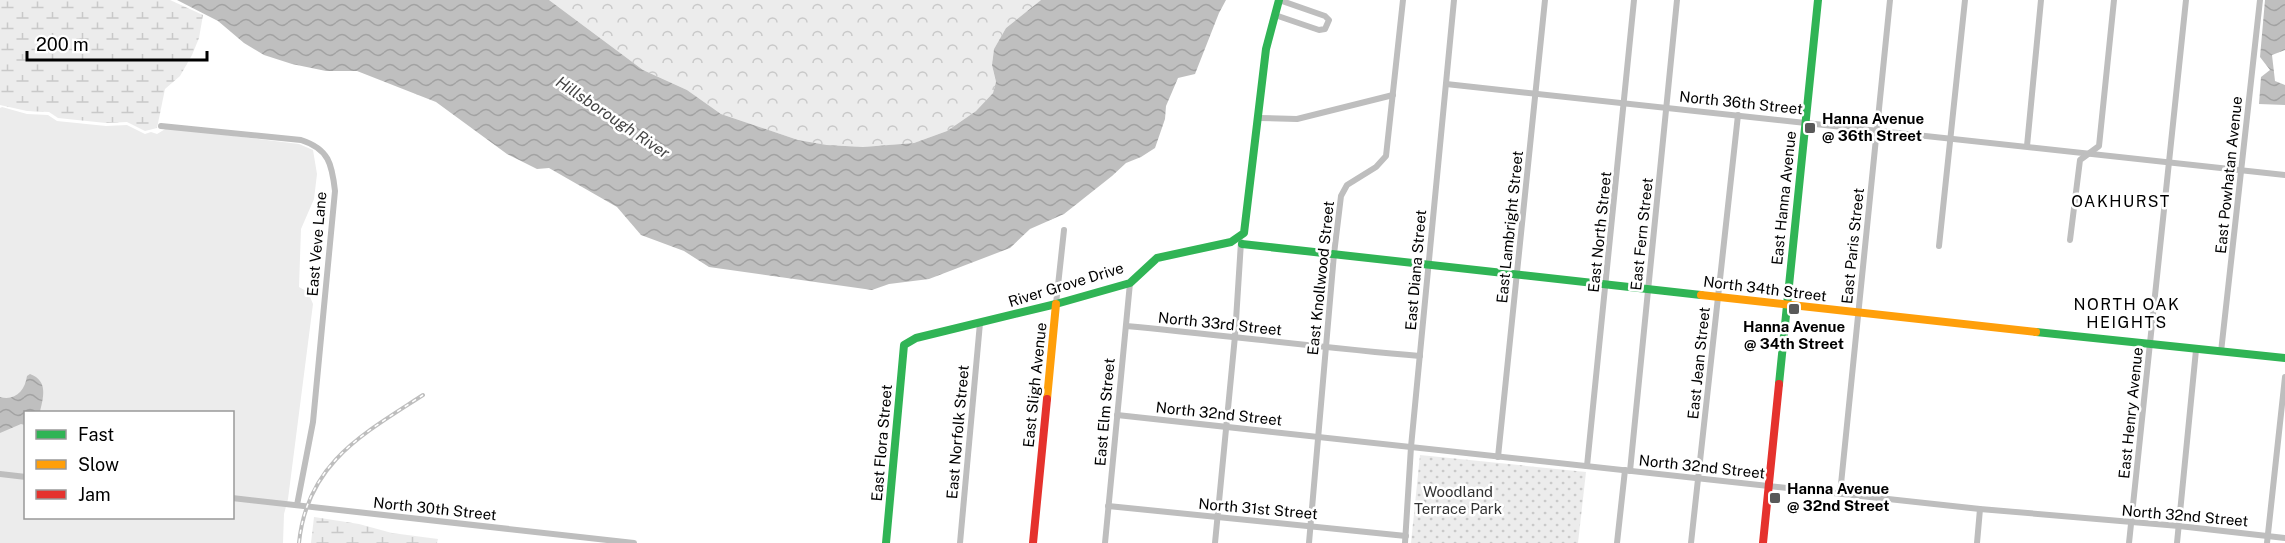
<svg xmlns="http://www.w3.org/2000/svg" width="2285" height="543" font-family="'Public Sans',sans-serif">
<style>
.grass{fill:#ececec;fill-rule:evenodd}
.forest{fill:url(#forest-crowns)}
.wetland{fill:url(#wetland-marsh)}
.park{fill:url(#park-dots)}
.water{fill:url(#water-waves)}
.lines{fill:none;stroke-linecap:round;stroke-linejoin:round}
.street{stroke:#bebebe;stroke-width:6}
.fast{stroke:#30b455;stroke-width:8}
.slow{stroke:#ff9f0a;stroke-width:8}
.jam{stroke:#e5322d;stroke-width:8}
.rail-casing{stroke:#bebebe;stroke-width:4}
.rail{stroke:#fff;stroke-width:1.5;stroke-dasharray:4.5;stroke-linecap:butt}
.poi-dot{fill:#595959;stroke:#fff;stroke-width:2}
.labels{text-anchor:middle;stroke-width:5;stroke-linejoin:round;paint-order:stroke}
.street-label{font-size:15px;fill:#000;stroke:#fff}
.poi-label{font-size:15px;font-weight:bold;fill:#000;stroke:#fff;text-anchor:start}
.park-label{font-size:15px;fill:#333;stroke:#fff}
.water-label{font-size:16px;font-style:italic;fill:#444;stroke:#fff}
.neighbourhood-label{font-size:16px;letter-spacing:1.5px;fill:#000;stroke:#fff}
</style>
<defs>
<pattern id="forest-crowns" width="20" height="18" patternUnits="userSpaceOnUse" patternTransform="scale(1.5)"><rect width="20" height="18" fill="#ececec"/><path d="M2 6a3 3 0 1 1 6 0M12 15a3 3 0 1 1 6 0" fill="none" stroke="#c9c9c9"/></pattern>
<pattern id="wetland-marsh" width="20" height="14" patternUnits="userSpaceOnUse" patternTransform="scale(1.5)"><rect width="20" height="14" fill="#ececec"/><path d="M1 5h8M5 5V1M11 12h8M15 12V8" fill="none" stroke="#c9c9c9"/></pattern>
<pattern id="park-dots" width="8" height="8" patternUnits="userSpaceOnUse" patternTransform="scale(1.5)"><rect width="8" height="8" fill="#ececec"/><path d="M2 2h.1M6 6h.1" fill="none" stroke="#c9c9c9" stroke-width="1.8" stroke-linecap="round"/></pattern>
<pattern id="water-waves" width="16" height="10" patternUnits="userSpaceOnUse" patternTransform="scale(1.5)"><rect width="16" height="10" fill="#bfbfbf"/><path d="M0 5q4-4 8 0t8 0" fill="none" stroke="#a2a2a2"/></pattern>
</defs>
<rect width="100%" height="100%" fill="#fff"/>
<path class="grass" d="M2,107L27,114L48,115L57,121L106,126L127,125L145,134L151,132L157,134L167,128L299,144L313,150L317,174L314,199L301,229L299,287L308,292L313,304L288,499L284,514L283,543H0V108ZM26,412H232V518H26Z"/>
<path class="forest" d="M549,0H1041L1006,28L994,49L992,65L996,83L993,93L976,111L947,131L914,143L863,147L827,145L798,140L721,114L687,90L643,70Z"/>
<g class="wetland">
<path d="M0,0H170L203,15L199,38L192,55L180,76L165,89L157,128L145,131L127,122L106,123L58,118L49,112L27,111L0,105Z"/>
<path d="M314,517L359,524L392,533L438,539L437,543H311Z"/>
</g>
<path class="park" d="M1420,455L1586,472L1578,543H1411Z"/>
<g class="water">
<path d="M177,0H549L643,70L687,90L721,114L798,140L827,145L863,147L914,143L947,131L976,111L993,93L996,82L992,65L994,49L1006,28L1041,0H1226L1219,13L1195,74L1178,78L1166,106L1165,119L1155,148L1141,157L1126,163L1112,176L1064,214L1030,229L1010,248L929,279L889,284L872,290L709,267L684,251L641,235L617,207L549,168L537,169L507,154L436,102L357,71H326L292,64L264,55L244,43L218,21Z"/>
<path d="M2265,0H2285V50L2272,55L2275,81L2285,85V105L2259,104L2261,77L2270,70L2260,57Z"/>
<path d="M30,374C49,381 43,398 40,412H26L25,425L21,424L0,433V397C15,401 25,391 27,376Z"/>
</g>
<g class="lines">
<g class="street">
<path d="M1275,15L1319,30L1325,29L1329,20L1325,16L1279,0"/>
<path d="M1446,84L2285,175"/>
<path d="M1258,118L1297,119L1393,95"/>
<path d="M161,126L301,140C329,149 332,164 335,191L313,422L297,505"/>
<path d="M2027,146L2041,0"/>
<path d="M2070,240L2080,160L2099,146L2114,0"/>
<path d="M1939,246L1965,0"/>
<path d="M1056,304L1064,230"/>
<path d="M1126,326C1224,335 1322,348 1420,356"/>
<path d="M2221,352L2260,0"/>
<path d="M1117,415L1980,509L2179,526L2285,538"/>
<path d="M1498,457L1545,0"/>
<path d="M1587,466L1634,0"/>
<path d="M1630,471L1677,0"/>
<path d="M0,474L26,477"/>
<path d="M1840,494L1890,0"/>
<path d="M232,498L634,543"/>
<path d="M1108,506L1406,536"/>
<path d="M960,543L980,323"/>
<path d="M1105,543L1130,283"/>
<path d="M1215,543L1235,336L1241,242"/>
<path d="M1309,543L1334,254L1341,196L1347,185L1376,167L1386,156L1403,0"/>
<path d="M1405,543L1411,447L1454,0"/>
<path d="M1617,543L1625,470"/>
<path d="M1691,543L1738,115"/>
<path d="M1977,543L1980,509"/>
<path d="M2129,543L2186,0"/>
<path d="M2177,543L2196,350"/>
<path d="M2267,543L2285,377"/>
</g>
<g class="fast">
<path d="M1242,244L1701,295"/>
<path d="M2036,332L2285,358"/>
<path d="M1779,384L1818,0"/>
<path d="M886,543L904,345L916,338L1056,304L1130,283L1157,258L1231,242L1244,233L1266,49L1279,0"/>
</g>
<g class="slow">
<path d="M1701,295L2036,332"/>
<path d="M1047,399L1056,304"/>
</g>
<g class="jam">
<path d="M1033,543L1047,399"/>
<path d="M1763,543L1779,384"/>
</g>
<defs>
<path id="rail" d="M299,543C307,463 363,434 423,395"/>
</defs>
<use href="#rail" class="rail-casing"/>
<use href="#rail" class="rail"/>
</g>
<g class="poi-dot">
<rect x="1804" y="122" width="12" height="12" rx="3"/>
<rect x="1788" y="303" width="12" height="12" rx="3"/>
<rect x="1769" y="492" width="12" height="12" rx="3"/>
</g>
<g class="labels">
<g class="street-label">
<text transform="translate(1741 103) rotate(6)" y="5">North 36th Street</text>
<text transform="translate(2229 175) rotate(-84)" y="5">East Powhatan Avenue</text>
<text transform="translate(1784 198) rotate(-84)" y="5">East Hanna Avenue</text>
<text transform="translate(1510 227) rotate(-84)" y="5">East Lambright Street</text>
<text transform="translate(1600 232) rotate(-84)" y="5">East North Street</text>
<text transform="translate(1642 234) rotate(-84)" y="5">East Fern Street</text>
<text transform="translate(317 244) rotate(-85)" y="5">East Veve Lane</text>
<text transform="translate(1853 246) rotate(-84)" y="5">East Paris Street</text>
<text transform="translate(1416 270) rotate(-85)" y="5">East Diana Street</text>
<text transform="translate(1321 278) rotate(-84)" y="5">East Knollwood Street</text>
<text transform="translate(1066 285) rotate(-17)" y="5">River Grove Drive</text>
<text transform="translate(1765 289) rotate(7)" y="5">North 34th Street</text>
<text transform="translate(1220 324) rotate(6)" y="5">North 33rd Street</text>
<text transform="translate(1699 363) rotate(-84)" y="5">East Jean Street</text>
<text transform="translate(1035 385) rotate(-84)" y="5">East Sligh Avenue</text>
<text transform="translate(1105 412) rotate(-85)" y="5">East Elm Street</text>
<text transform="translate(2131 413) rotate(-84)" y="5">East Henry Avenue</text>
<text transform="translate(1219 414) rotate(6)" y="5">North 32nd Street</text>
<text transform="translate(958 432) rotate(-85)" y="5">East Norfolk Street</text>
<text transform="translate(882 443) rotate(-85)" y="5">East Flora Street</text>
<text transform="translate(1702 467) rotate(6)" y="5">North 32nd Street</text>
<text transform="translate(435 509) rotate(6)" y="5">North 30th Street</text>
<text transform="translate(1258 509) rotate(5)" y="5">North 31st Street</text>
<text transform="translate(2185 516) rotate(5)" y="5">North 32nd Street</text>
</g>
<g class="poi-label">
<text x="1822" y="124">Hanna Avenue<tspan x="1822" dy="17">@ 36th Street</tspan></text>
<text x="1794" y="332" text-anchor="middle">Hanna Avenue<tspan x="1794" dy="17">@ 34th Street</tspan></text>
<text x="1787" y="494">Hanna Avenue<tspan x="1787" dy="17">@ 32nd Street</tspan></text>
</g>
<g class="park-label">
<text x="1458" y="497">Woodland<tspan x="1458" dy="17">Terrace Park</tspan></text>
</g>
<g class="water-label">
<text transform="translate(613 117) rotate(34)" y="6">Hillsborough River</text>
</g>
<g class="neighbourhood-label">
<text x="2121" y="207">OAKHURST</text>
<text x="2127" y="310">NORTH OAK<tspan x="2127" dy="18">HEIGHTS</tspan></text>
</g>
</g>
<rect x="24" y="411" width="210" height="108" fill="#ffffff" stroke="#999999" stroke-width="1.5"/>
<rect x="36" y="430" width="30" height="9" fill="#30b455" stroke="#999999" stroke-width="1.5"/>
<text x="78" y="441" font-size="18" fill="#000000">Fast</text>
<rect x="36" y="460" width="30" height="9" fill="#ff9f0a" stroke="#999999" stroke-width="1.5"/>
<text x="78" y="471" font-size="18" fill="#000000">Slow</text>
<rect x="36" y="490" width="30" height="9" fill="#e5322d" stroke="#999999" stroke-width="1.5"/>
<text x="78" y="501" font-size="18" fill="#000000">Jam</text>
<path d="M27 51v9h180v-9" fill="none" stroke="#000000" stroke-width="3"/>
<text x="36" y="51" font-size="18" fill="#000000" stroke="#ffffff" stroke-width="4.5" paint-order="stroke">200 m</text>
</svg>
